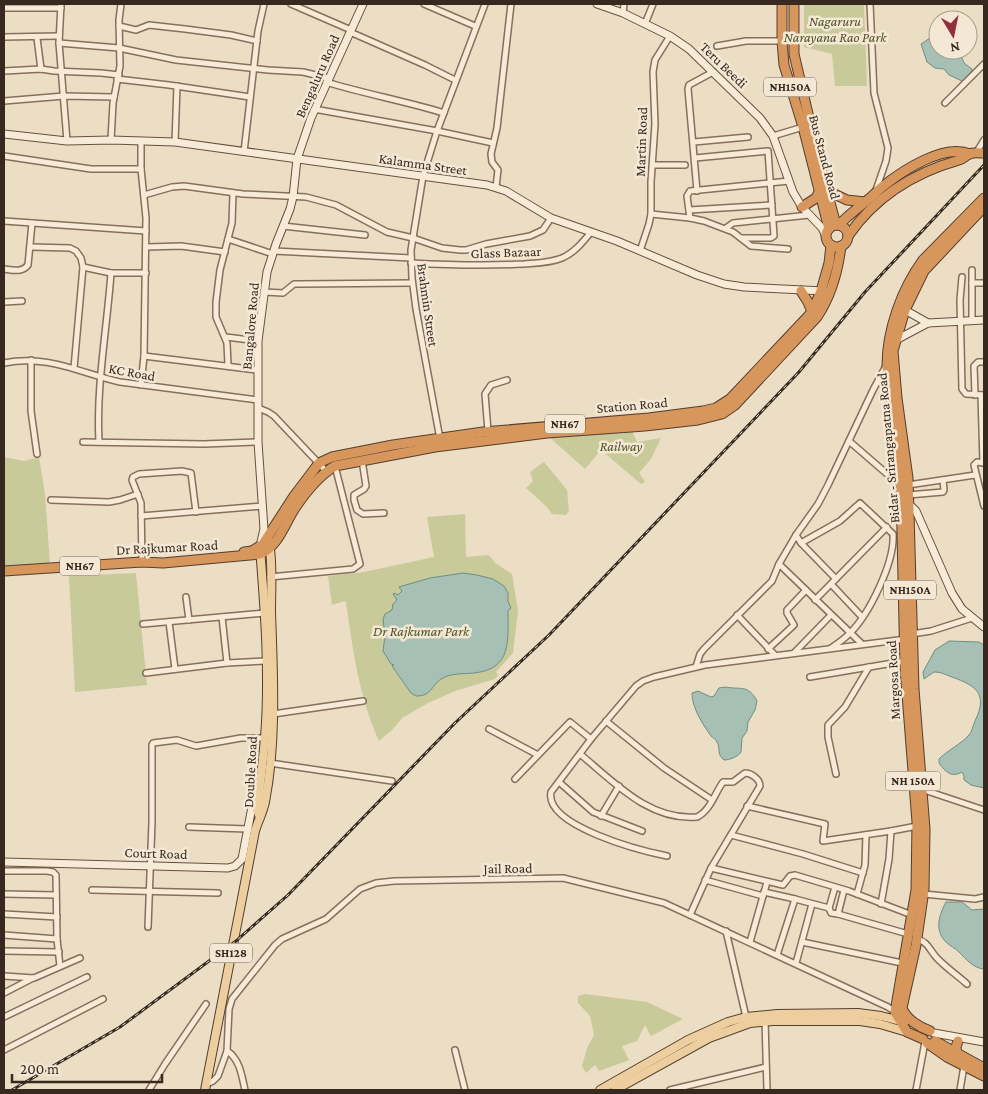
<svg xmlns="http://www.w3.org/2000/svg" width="988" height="1094" font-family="'Crimson Pro',serif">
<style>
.green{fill:#c8ca9a}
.water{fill:#a7c0b6;stroke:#6e8e83}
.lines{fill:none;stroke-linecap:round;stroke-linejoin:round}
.street-casing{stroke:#866f5c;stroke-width:8}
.secondary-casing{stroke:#68503f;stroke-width:9}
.primary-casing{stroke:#543e30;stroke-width:10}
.highway-casing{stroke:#543e30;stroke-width:11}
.street{stroke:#f7ebd8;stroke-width:5}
.secondary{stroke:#f7ebd8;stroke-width:7}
.primary{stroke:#edcf9f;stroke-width:8}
.highway{stroke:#d7965b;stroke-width:9}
.rail-casing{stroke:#37291f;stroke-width:3}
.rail{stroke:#f4e8d5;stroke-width:1;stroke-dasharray:4;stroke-linecap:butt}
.labels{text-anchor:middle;stroke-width:5;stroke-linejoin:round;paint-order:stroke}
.shield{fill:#f4e8d5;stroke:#706256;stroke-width:1}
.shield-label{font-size:12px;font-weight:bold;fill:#37291f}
.park-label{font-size:14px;font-style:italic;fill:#4b5227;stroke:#f4e8d5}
.street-label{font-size:14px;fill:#37291f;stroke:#f4e8d5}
</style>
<rect width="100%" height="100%" fill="#ecddc5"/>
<g class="green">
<path d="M804,4H864L867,86H835L832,54L804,47Z"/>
<path d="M630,427L637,442L661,438L651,459L639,473L645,482L641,484L601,450L585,469L548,436Z"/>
<path d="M4,457L24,461L39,457L45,494L50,564L4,568Z"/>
<path d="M544,462L567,490L569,511L566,515L552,514L547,507L526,488L533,481L530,472Z"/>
<path d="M465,514L466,557L489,555L495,563L512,574L518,611L513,653L496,672L498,675L495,679L455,691L428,703L402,718L392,730L379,741C359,697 353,650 346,603L345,601L332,605L328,576L364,572L434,557L427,517Z"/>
<path d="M136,573L147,685L75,692L69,576Z"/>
<path d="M585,994L647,1002L683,1019L651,1036L645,1025L637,1041L622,1046L629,1060L599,1071L595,1065L586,1073L582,1066L587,1048L594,1035L590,1016L578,1003V996Z"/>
</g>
<g class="water">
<path d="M936,31L938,33V50H959L964,63L972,69L971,76L964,82L949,75L944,69L935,68L927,62L921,44L933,36Z"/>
<path d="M463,573L477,575L493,579L504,586L508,593V601L511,608L508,611C508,641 512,669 474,673C464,674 452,673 443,678C431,684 433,696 416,696L411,693L392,666L394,665L391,664L383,651L385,636L383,619L385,614L392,610L393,604L397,600L393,594L394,593L398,595L402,591L399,587L430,578Z"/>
<path d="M949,641L979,642L984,645V788L971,785L964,780V776L962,772C952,778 945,772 939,763V759C948,750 961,744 969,735C972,732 973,725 975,721C988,694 977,686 952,677C946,675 942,672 934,672L924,679L923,672L935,650Z"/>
<path d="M725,687C741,690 748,684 757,701L755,710L748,722L747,731L742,738L741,752C738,757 729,760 724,760C716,753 721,749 717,742C716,739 713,738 711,736C702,723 692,708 692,693L698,691L711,697L714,696L719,688Z"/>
<path d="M946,902H962L972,910L984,909V969C973,968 966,959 959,952C955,948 950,946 946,942C934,930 939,915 946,902Z"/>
</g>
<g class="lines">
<defs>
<g id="street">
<path d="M61,4L59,43L67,141"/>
<path d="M291,4L351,30"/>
<path d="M424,4L475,26"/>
<path d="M870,4L874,93L888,148L886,161L876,190"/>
<path d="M4,8H61"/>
<path d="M623,13L624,4"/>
<path d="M645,24L653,4"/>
<path d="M119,26L136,30L149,25L185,29L231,35L257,41"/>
<path d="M350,32L425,65L455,80"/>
<path d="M4,37L59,36"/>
<path d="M37,38L41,69"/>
<path d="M59,43L119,48L176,60L268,70L303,72L328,78"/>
<path d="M717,46L746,41H782"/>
<path d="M4,71L41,69L54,71L101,73L119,75"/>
<path d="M117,79L169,85L250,97"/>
<path d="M326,82C365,94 405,101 444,113"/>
<path d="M4,101L64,96L114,97"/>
<path d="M945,103L984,64"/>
<path d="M314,109L437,131L493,143"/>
<path d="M773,136L803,127"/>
<path d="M111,140L113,103L120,66L119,20L121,4"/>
<path d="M141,142V169L146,218L144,356L141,385"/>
<path d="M175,142L177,86"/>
<path d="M694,142L748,137"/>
<path d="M244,152L258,31L264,4"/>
<path d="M976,153L984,140"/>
<path d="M4,156L91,169H141"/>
<path d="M695,158L768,151L774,236L771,238H741"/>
<path d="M653,165H685"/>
<path d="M496,187L498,170L492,162L491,154L497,128L511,4"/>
<path d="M697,191L688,89L689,85L713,72"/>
<path d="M144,195L172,187L184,186L243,194L306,197L336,205L387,232L413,238L442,248L460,250H466L486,244L530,236L543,230L551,218"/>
<path d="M689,210L772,205"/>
<path d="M651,214L690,218L704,221L733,232L751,246L788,249"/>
<path d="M690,218L687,196L690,191L789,181"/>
<path d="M4,221L146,231"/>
<path d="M283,226L365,235"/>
<path d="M726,228L733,223L809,215"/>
<path d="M228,239L273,254"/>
<path d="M31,247L70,248L76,251L81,258L83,267L74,368"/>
<path d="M146,247L181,246L225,252"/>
<path d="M274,251L411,258"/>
<path d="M640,251L649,224L651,214V182L655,124L653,72L655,60L670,36"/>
<path d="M411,263C449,265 486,266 524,264C537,263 550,263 562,258C574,253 583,242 591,232"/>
<path d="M83,267L111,273H146"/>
<path d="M4,269C12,270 22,273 28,265L32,223"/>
<path d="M972,270V320"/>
<path d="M962,277L960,300L962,389L966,394L984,395"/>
<path d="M972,283H984"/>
<path d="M264,292L283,293L294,284H300L412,283"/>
<path d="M4,302L22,301"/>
<path d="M226,337L258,341"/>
<path d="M144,356L257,370"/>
<path d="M31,360V411L37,454"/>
<path d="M4,363C47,354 80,373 120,382L258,400"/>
<path d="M228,365L227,343L216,317V302L220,270L232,223L233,193"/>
<path d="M975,395L974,366L978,362H984"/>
<path d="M981,395L983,463"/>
<path d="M258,408L268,412L274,416L326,471"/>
<path d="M488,431L485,394L491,385L507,380"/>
<path d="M440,439L416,309L412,278L411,250L423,176L437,131L485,4"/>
<path d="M849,441L901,486"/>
<path d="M83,442L204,444L258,442"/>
<path d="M99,442C96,386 107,329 111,273"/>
<path d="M362,460L366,486L364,489L354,495V500L357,510L363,514L384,513"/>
<path d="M984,463L977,462L974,465L984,506"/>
<path d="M908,485L975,475"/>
<path d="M908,495L943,492L944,490L943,480"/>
<path d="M51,500L109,502L120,500L138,494"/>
<path d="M141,516L262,506"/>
<path d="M796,535L801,543L836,579"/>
<path d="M801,543L840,521L860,503L893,534C895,562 869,615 849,634C844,639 837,644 831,648"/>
<path d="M142,562L141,503L132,480L133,477L139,474L182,471L191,473L196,512"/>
<path d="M779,564L862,644"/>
<path d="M270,577L353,569L360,564L335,466"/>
<path d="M831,584L862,617"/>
<path d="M186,597L189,620"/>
<path d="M815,600L887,527"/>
<path d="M737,615L775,655"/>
<path d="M222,617L227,663"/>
<path d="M169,622L175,669"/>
<path d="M143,624L265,613"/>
<path d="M912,634L931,631L972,618"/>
<path d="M768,649L794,625L787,613V610L806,590"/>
<path d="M794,653L831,615"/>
<path d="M696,667L700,654L704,649L772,581L779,564L796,535L818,504L828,485L873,390L886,366"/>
<path d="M146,673L227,663L266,661"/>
<path d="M810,677L905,661"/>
<path d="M273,714L363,701"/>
<path d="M606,721L664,768L712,800"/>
<path d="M489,729L538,755"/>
<path d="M580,754C614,782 649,821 697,817C710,811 715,793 723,782H733L745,773C751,773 760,779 760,786L711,868"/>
<path d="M270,763L392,781"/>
<path d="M836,774L828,737V725L845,707L869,667"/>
<path d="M515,779L570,722L591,739"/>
<path d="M559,782L593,812L642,831"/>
<path d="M921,789L984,810"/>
<path d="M747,806L825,824L823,841L891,831"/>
<path d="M601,816L619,786"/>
<path d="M189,827L247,829"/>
<path d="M731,835L803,854L863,873"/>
<path d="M667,856C642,851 544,826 551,792L591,739L636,686L643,681L654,677L705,665L906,639"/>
<path d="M4,871H47L53,872L56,875L57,939L60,966"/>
<path d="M705,880L763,896"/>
<path d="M835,887L829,908L831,913L838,914"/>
<path d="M92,890L218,893"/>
<path d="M844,890L838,914L908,934"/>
<path d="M764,892L795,899L777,955"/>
<path d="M4,894L56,895"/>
<path d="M857,894L865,865L866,835"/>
<path d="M924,894L975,899L984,897"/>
<path d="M795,899L829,908"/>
<path d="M881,904L889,859L891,831L917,826"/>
<path d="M4,914L57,917"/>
<path d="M690,915L711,868L783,885L790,876L795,875L849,891L912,915"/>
<path d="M148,927L152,822V745L153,743L177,740L196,746L241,738H266"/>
<path d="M726,931L746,1017"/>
<path d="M4,935L57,939"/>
<path d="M917,939C928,942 929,949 936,957C945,967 957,975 967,984"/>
<path d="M750,942L767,882"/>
<path d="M802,942L902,963"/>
<path d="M4,951L59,952"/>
<path d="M796,963L812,904"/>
<path d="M4,976L34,978L80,958"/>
<path d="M4,993L33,978"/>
<path d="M4,1017L87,977"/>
<path d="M765,1020L767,1090"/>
<path d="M4,1050L103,999"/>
<path d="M455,1050L465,1090"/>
<path d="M227,1051C240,1059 242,1077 245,1090"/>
<path d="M207,1084L213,1081L218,1076L227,1051L229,1009L232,999L275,945L282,939L326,919L360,889L376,883L394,881L563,878L664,903L888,1007L895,1012"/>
<path d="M149,1090L165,1064L206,1004"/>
<path d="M670,1090L766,1067"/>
<path d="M916,1090L925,1042"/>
<path d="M960,1090L964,1066"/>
</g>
<g id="secondary">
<path d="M597,4L623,13L670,36L689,49L760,118L773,136L793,192L802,207L822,228L826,236"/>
<path d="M4,134L67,141L111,140L175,142L487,185L506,191L551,218L617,241L697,275L724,284L744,287L824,291"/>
<path d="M905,310L928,323"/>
<path d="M894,341L928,323L984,320"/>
<path d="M905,504H909L916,511L952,593L962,609L984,627"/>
<path d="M260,546L264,529L258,442V341L267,272L276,244L290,209L293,197L297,159L311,118L363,4"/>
<path d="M4,862L228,868L235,866L242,859L252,807L253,803L258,800"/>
<path d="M934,1033L984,1042"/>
</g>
<g id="primary">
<path d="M259,815L257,810C260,785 263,761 265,737C270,675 265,611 260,548"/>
<path d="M205,1090L255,831C258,821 263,812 265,802C277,740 273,674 271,611C271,591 273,562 269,543"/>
<path d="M600,1090L688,1040L728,1022L746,1017L777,1014L858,1013L881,1016L904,1022"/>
<path d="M615,1090L709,1038L750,1023L773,1021H860L880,1024L907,1032"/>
</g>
<g id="highway">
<path d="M782,4V41L784,65L803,127L829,229"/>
<path d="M794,4V54L820,165L836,225"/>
<path d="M828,191L847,200L865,202"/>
<path d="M802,207L816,198L819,192"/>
<path d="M839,225C847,216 856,210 865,202C871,198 876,192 882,187C902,171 944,143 970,154"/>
<circle cx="837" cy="236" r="11"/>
<path d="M848,236C875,197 913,173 959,160C963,159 965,156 969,154C973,152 980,153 984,153"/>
<path d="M801,291L808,302L812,312"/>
<path d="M244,552L252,551L263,544L294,496L319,463L332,457L393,445L483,432L649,418L703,411L716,408L730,399L812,312L821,291L829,263L831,245"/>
<path d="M4,571L142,562L163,563L260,554C278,547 285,523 295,508C305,493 318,476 335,466L435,447L547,433L645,426L698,420L722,414L735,405L817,317C831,296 838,271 841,246"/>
<path d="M930,1031C919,1027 906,1019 902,1008L916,945L924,890L925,829L914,689L908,478L897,398L893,351L905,310L924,271L984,207"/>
<path d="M923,1039L907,1032L895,1012L916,890L917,822L905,669L901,487L887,366C887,329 902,289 923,260L984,198"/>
<path d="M935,1041L984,1068"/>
<path d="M927,1043L947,1057L984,1076"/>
<path d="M957,1054L956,1047L958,1041"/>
</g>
</defs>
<use href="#street" class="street-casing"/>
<use href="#secondary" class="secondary-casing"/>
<use href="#primary" class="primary-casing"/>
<use href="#highway" class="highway-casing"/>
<use href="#street" class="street"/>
<use href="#secondary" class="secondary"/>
<use href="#primary" class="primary"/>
<use href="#highway" class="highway"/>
<defs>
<path id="rail" d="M12,1090L120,1027L236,941L288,895L455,723L549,635L799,372L865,292L984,165"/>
</defs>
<use href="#rail" class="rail-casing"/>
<use href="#rail" class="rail"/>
</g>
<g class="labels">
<g class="shield">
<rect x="764" y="77.5" width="52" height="19" rx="4"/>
<rect x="545" y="414.5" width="40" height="19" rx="4"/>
<rect x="60" y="556.5" width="40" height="19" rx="4"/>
<rect x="884" y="580.5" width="52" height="19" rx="4"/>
<rect x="885.5" y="771.5" width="55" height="19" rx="4"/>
<rect x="210" y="943.5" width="42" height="19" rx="4"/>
</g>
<g class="shield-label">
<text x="790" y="91">NH150A</text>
<text x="565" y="428">NH67</text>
<text x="80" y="570">NH67</text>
<text x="910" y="594">NH150A</text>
<text x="913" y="785">NH 150A</text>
<text x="231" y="957">SH128</text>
</g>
<g class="park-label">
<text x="835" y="26">Nagaruru<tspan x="835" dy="16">Narayana Rao Park</tspan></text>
<text x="621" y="451">Railway</text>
<text x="421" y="636">Dr Rajkumar Park</text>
</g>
<g class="street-label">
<text transform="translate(724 65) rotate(44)" y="5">Teru Beedi</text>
<text transform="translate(317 76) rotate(-66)" y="5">Bengaluru Road</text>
<text transform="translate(641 142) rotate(-88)" y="5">Martin Road</text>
<text transform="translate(825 157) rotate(75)" y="5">Bus Stand Road</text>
<text transform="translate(423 164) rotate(8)" y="5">Kalamma Street</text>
<text transform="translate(506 252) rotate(-2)" y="5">Glass Bazaar</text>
<text transform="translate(428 305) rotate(82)" y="5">Brahmin Street</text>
<text transform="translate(250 326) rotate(-85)" y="5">Bangalore Road</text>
<text transform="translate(132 372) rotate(10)" y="5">KC Road</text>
<text transform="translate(632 405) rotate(-5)" y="5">Station Road</text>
<text transform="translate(888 448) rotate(-95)" y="5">Bidar - Srirangapatna Road</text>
<text transform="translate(167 547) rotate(-3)" y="5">Dr Rajkumar Road</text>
<text transform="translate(893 680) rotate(-93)" y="5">Margosa Road</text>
<text transform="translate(250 772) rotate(-87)" y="5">Double Road</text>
<text transform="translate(156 853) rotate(2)" y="5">Court Road</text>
<text transform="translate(508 868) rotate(-1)" y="5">Jail Road</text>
</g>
</g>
<rect width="988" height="1094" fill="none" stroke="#37291f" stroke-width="10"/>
<g transform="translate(953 35) rotate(170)"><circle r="24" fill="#f4e8d5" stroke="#a89c8c"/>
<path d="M0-4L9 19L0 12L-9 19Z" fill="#922f38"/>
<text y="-8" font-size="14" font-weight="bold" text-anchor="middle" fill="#37291f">N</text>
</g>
<path d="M12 1074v8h150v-8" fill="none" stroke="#37291f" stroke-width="2.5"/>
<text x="20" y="1074" font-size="15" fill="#37291f" stroke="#f4e8d5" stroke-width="4" paint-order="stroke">200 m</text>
</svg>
